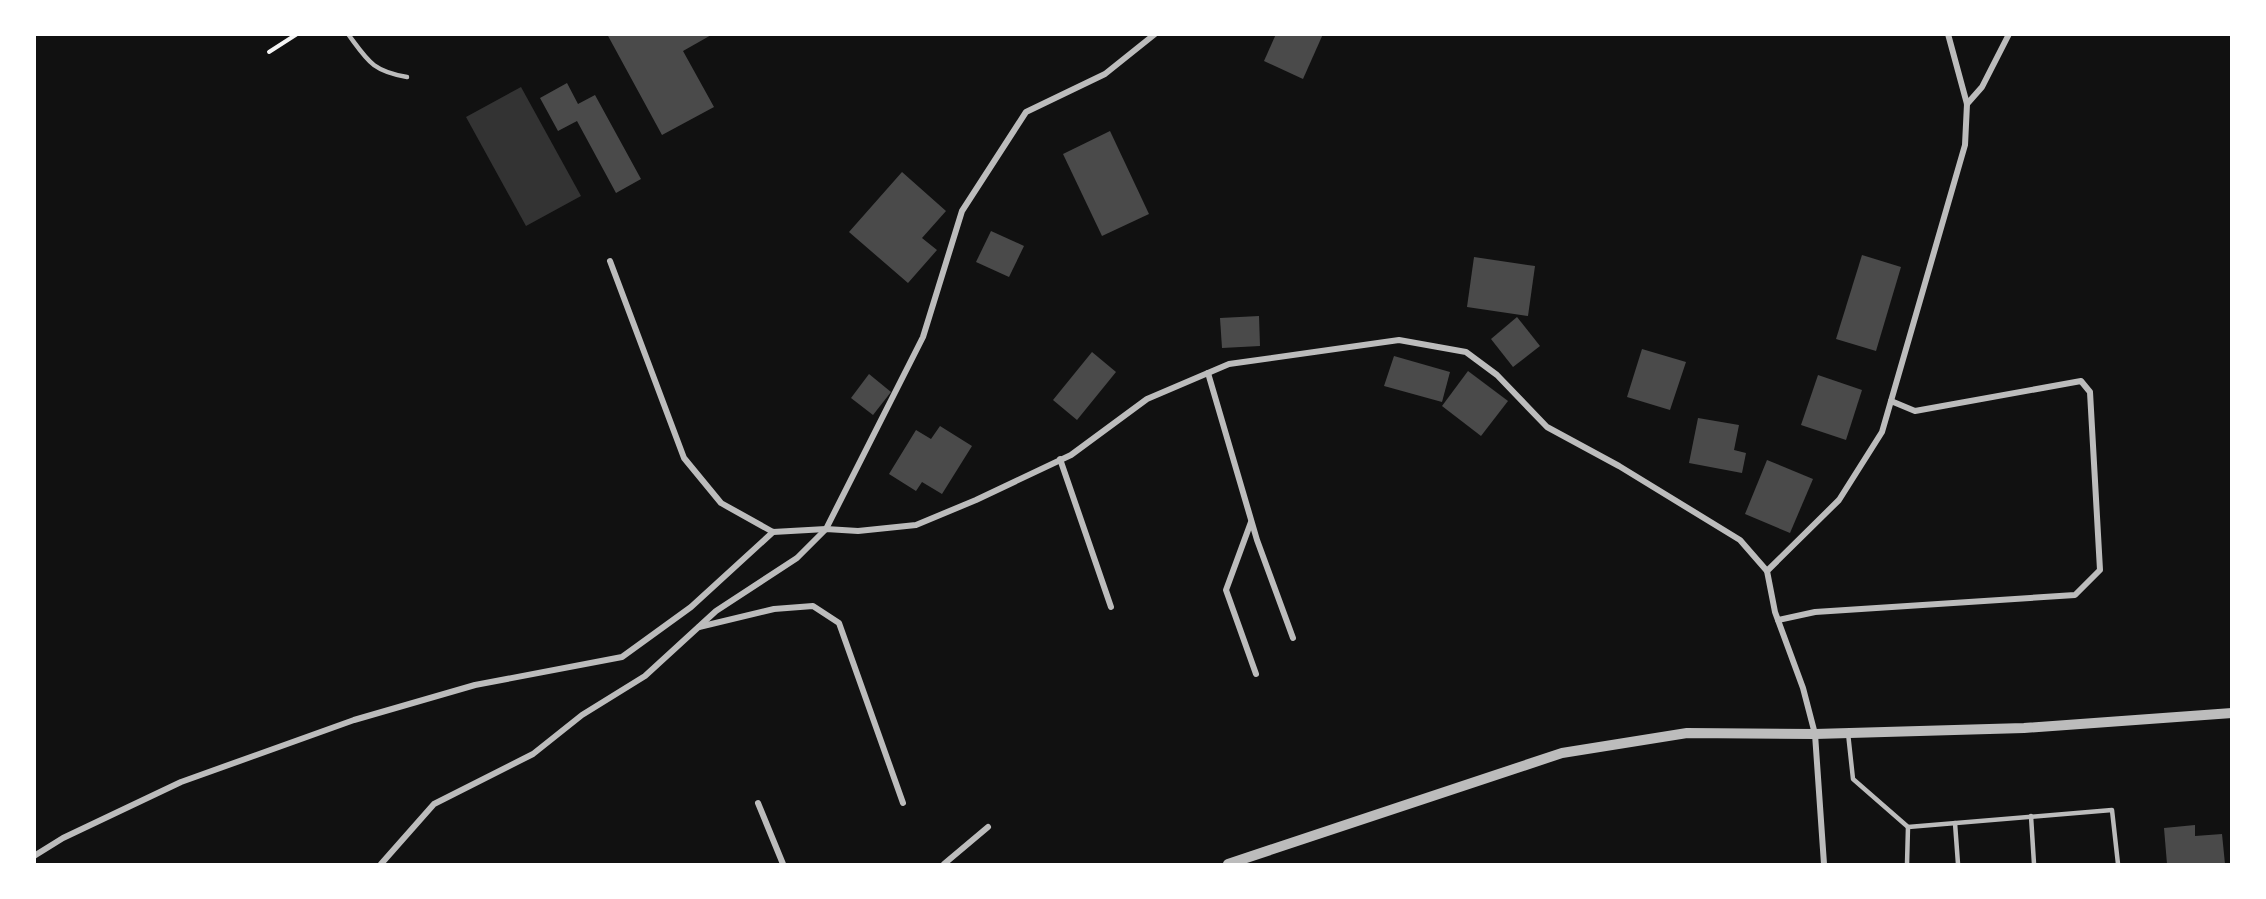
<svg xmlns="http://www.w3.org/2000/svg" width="2266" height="899" font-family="Overpass,sans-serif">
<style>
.water{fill:#333}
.building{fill:#4a4a4a}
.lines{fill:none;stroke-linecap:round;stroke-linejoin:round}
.path{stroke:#f5f5f5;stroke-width:4}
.service{stroke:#bcbcbc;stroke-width:4.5}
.minor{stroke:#bcbcbc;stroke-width:6}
.tertiary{stroke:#bcbcbc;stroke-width:10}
</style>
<rect width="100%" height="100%" fill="#111"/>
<path class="water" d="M521,87L581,196L526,226L466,117Z"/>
<g class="building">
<path d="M607,34H713L683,51L714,107L662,135Z"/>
<path d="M1276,34H1323L1303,79L1264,61Z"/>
<path d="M567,83L578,104L595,95L641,179L616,193L577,121L558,131L540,98Z"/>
<path d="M1110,131L1149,214L1102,236L1063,154Z"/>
<path d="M902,172L946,211L922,238L937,250L908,283L849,232Z"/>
<path d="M991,231L1024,246L1009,277L976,262Z"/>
<path d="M1862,255L1901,267L1876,351L1836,339Z"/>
<path d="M1474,257L1535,266L1528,316L1467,307Z"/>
<path d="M1259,316L1260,346L1222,348L1220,318Z"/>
<path d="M1517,317L1540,346L1513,367L1491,339Z"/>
<path d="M1642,349L1686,362L1670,410L1627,397Z"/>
<path d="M1092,352L1116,372L1077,420L1053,400Z"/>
<path d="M1394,356L1450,372L1442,402L1384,386Z"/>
<path d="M1468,371L1508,401L1481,436L1442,406Z"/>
<path d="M869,374L891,392L873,415L851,398Z"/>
<path d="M1818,375L1862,390L1846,440L1801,425Z"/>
<path d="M1698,418L1739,425L1734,450L1746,453L1742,473L1689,463Z"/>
<path d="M940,426L972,446L942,494L922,482L916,491L889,474L916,430L931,439Z"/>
<path d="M1767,460L1813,479L1790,533L1745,514Z"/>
<path d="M2195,825V836L2222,834L2225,864H2167L2164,828Z"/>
</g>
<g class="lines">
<path class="path" d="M269,52L297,34"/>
<g class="service">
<path d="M348,34C368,61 372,71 407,77"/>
<path d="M1848,733L1853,779L1908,827L2112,810L2118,864"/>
<path d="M2031,816L2034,864"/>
<path d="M1955,823L1958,864"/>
<path d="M1907,864L1908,827"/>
</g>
<g class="minor">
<path d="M1967,104L1982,87L2009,34"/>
<path d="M610,261L684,458L721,503L773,532L826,529L858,531L916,525L976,500L1071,455L1147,399L1229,364L1399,340L1466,352L1497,375L1547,427L1619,466L1740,540L1767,571L1775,612L1803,688L1815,734L1824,864"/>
<path d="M1208,373L1257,540L1293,638"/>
<path d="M1060,459L1111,607"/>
<path d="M1251,522L1226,590L1256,674"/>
<path d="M1767,571L1839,500L1882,432L1965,145L1967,104L1948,34"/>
<path d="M1778,620L1815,612L2075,595L2100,570L2090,392L2081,381L1915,411L1891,401"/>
<path d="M699,627L774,609L813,606L839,623L903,803"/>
<path d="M758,803L783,864"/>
<path d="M34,856L63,838L181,782L354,720L475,685L622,657L691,607L773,532"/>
<path d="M381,864L434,804L533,754L582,715L645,676L716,611L797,558L826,529L923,337L962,211L1026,112L1105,74L1155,34"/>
<path d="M944,864L988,827"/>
</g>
<path class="tertiary" d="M1228,864L1562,753L1687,733L1815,734L2024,728L2232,713"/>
</g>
<rect width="2266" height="899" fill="none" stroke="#ffffff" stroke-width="72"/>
</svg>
